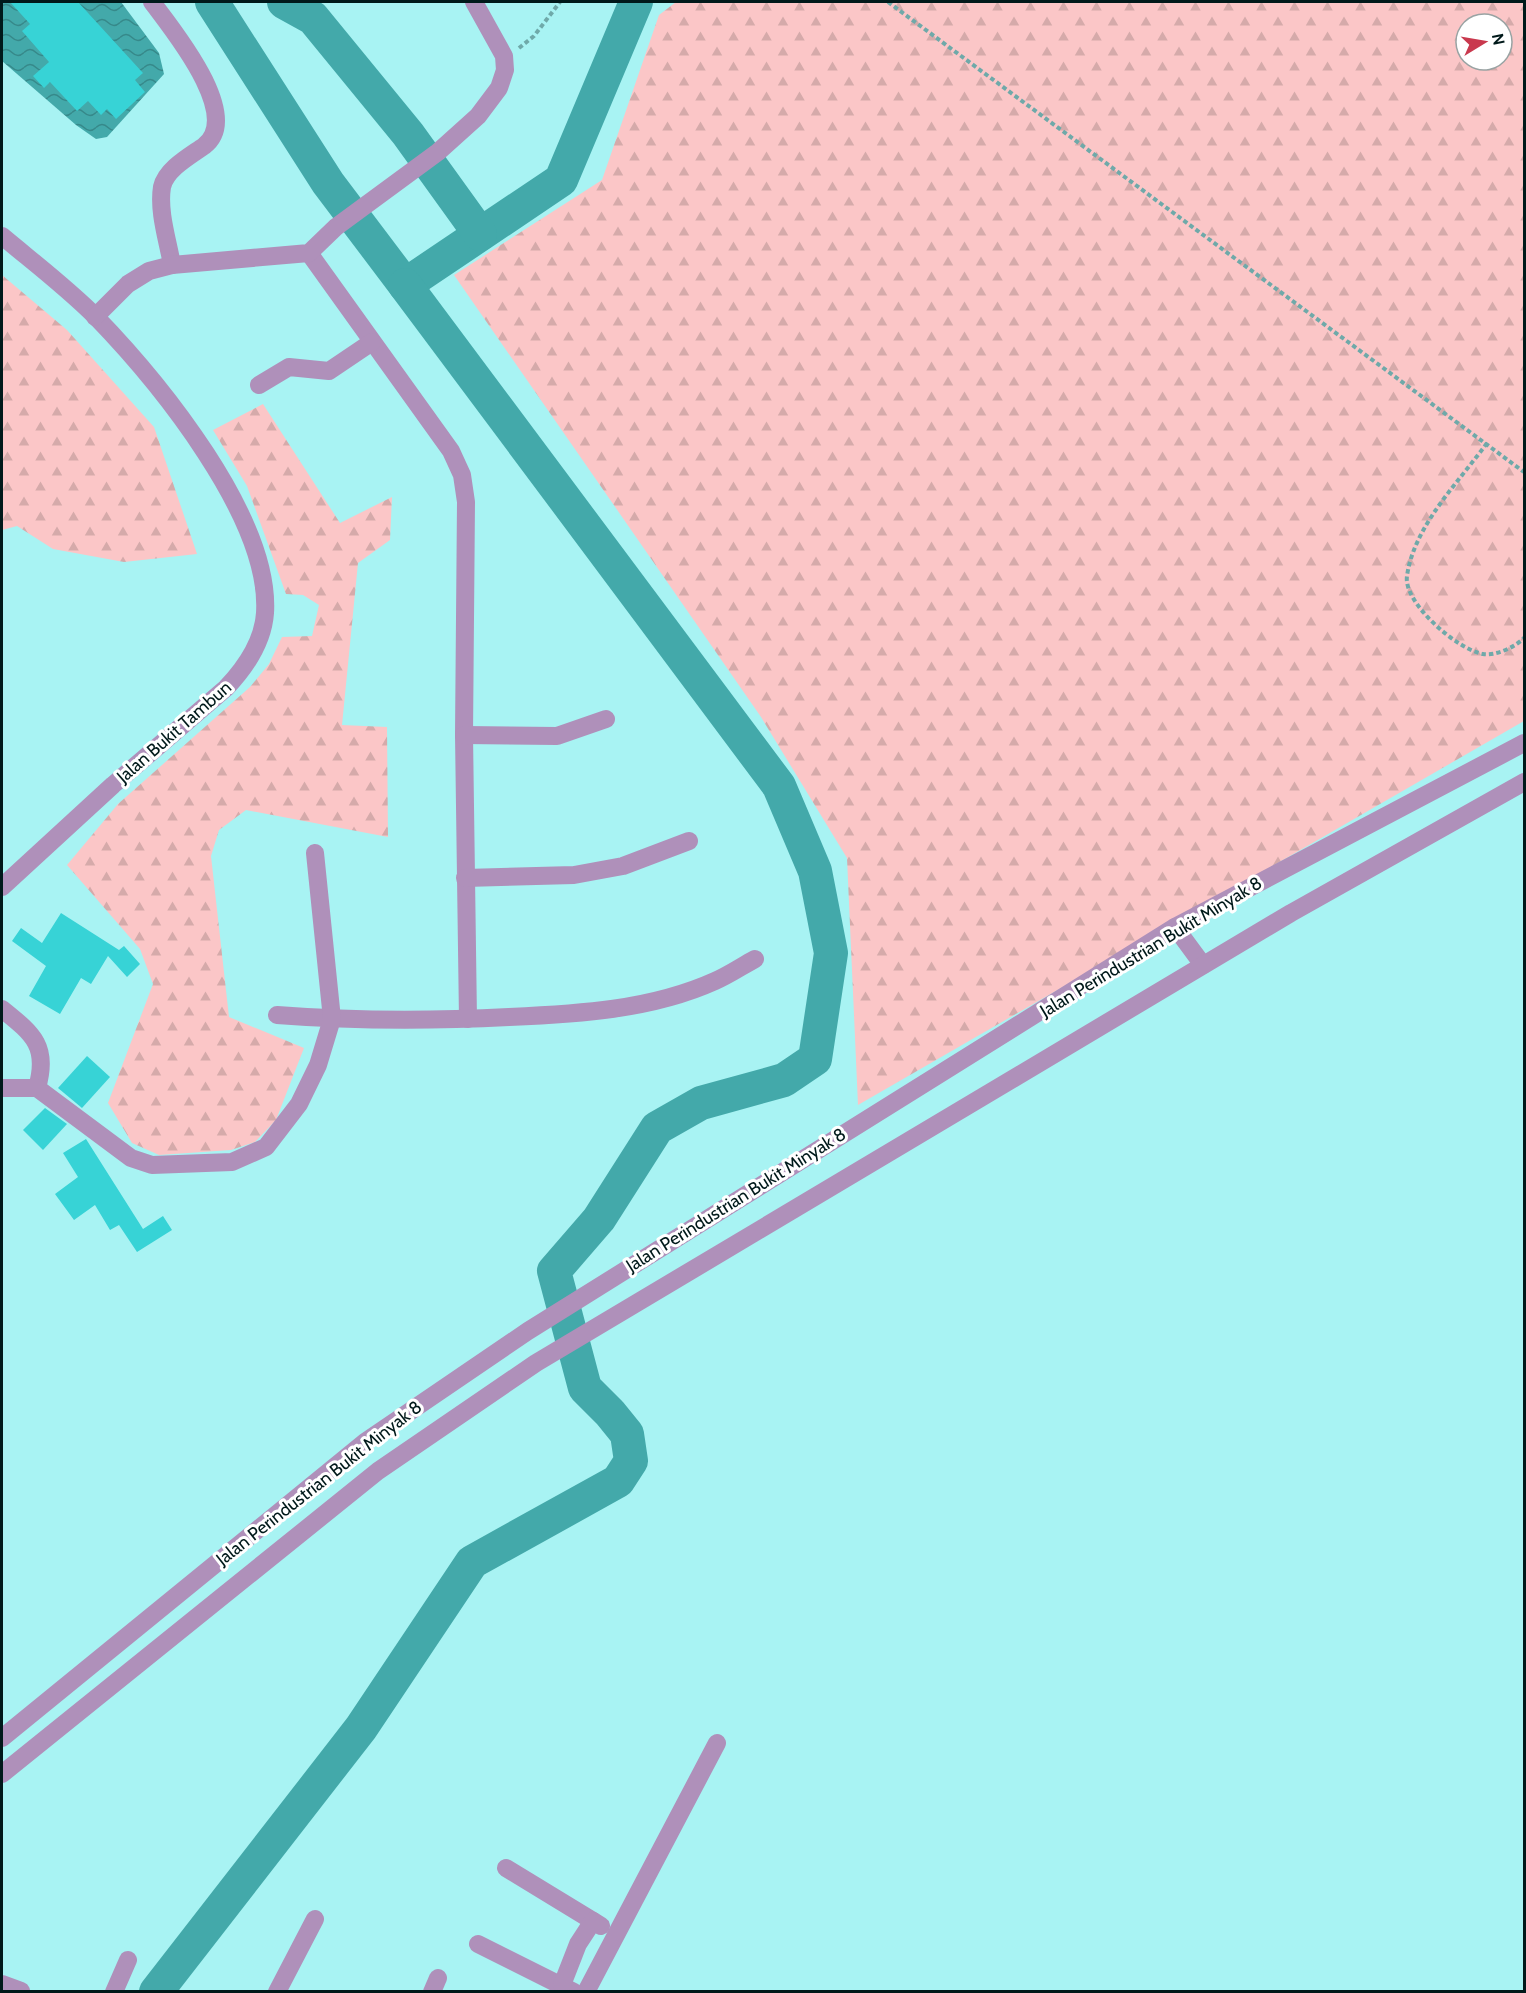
<svg xmlns="http://www.w3.org/2000/svg" width="1526" height="1993" font-family="Cabin,sans-serif">
<style>
.forest{fill:url(#forest-firs);fill-rule:evenodd}
.water{fill:url(#water-waves)}
.lines{fill:none;stroke-linecap:round;stroke-linejoin:round}
.river{stroke:#43a9aa;stroke-width:34}
.building{fill:#37d3d6}
.path{stroke:#6fa9a9;stroke-width:4;stroke-dasharray:4.5 3;stroke-linecap:butt}
.minor{stroke:#af90ba;stroke-width:18}
.labels{text-anchor:middle;stroke-width:6;stroke-linejoin:round;paint-order:stroke}
.street-label{font-size:18px;fill:#00191a;stroke:#fff}
</style>
<defs>
<pattern id="forest-firs" width="22" height="20" patternUnits="userSpaceOnUse" patternTransform="scale(1.5)"><rect width="22" height="20" fill="#fbc6c7"/><path d="M5 1l3.5 6h-7zM16 11l3.5 6h-7z" fill="#d5aaaa"/></pattern>
<pattern id="water-waves" width="16" height="10" patternUnits="userSpaceOnUse" patternTransform="scale(1.5)"><rect width="16" height="10" fill="#43a9aa"/><path d="M0 5q4-4 8 0t8 0" fill="none" stroke="#36898a"/></pattern>
</defs>
<rect width="100%" height="100%" fill="#a8f3f3"/>
<g class="forest">
<path d="M676,2H1524V721L858,1105L847,858L761,717L454,275L602,180L659,15ZM1466,24H1502V60H1466Z"/>
<path d="M2,275L67,330L154,427L197,554L124,562L53,549L17,526L2,530Z"/>
<path d="M263,404L340,523L392,497L390,540L358,563L342,725L387,727L388,837L246,810L219,830L211,856L229,1017L304,1048L276,1120L255,1142L231,1150L159,1155L132,1143L108,1103L153,984L140,949L67,865L118,804L250,687L269,664L282,637L312,636L319,605L303,595L286,594L247,486L213,430Z"/>
</g>
<path class="water" d="M2,2H121L159,53L164,74L107,137L96,139L76,125L2,61Z"/>
<g class="lines">
<g class="river">
<path d="M212,2L328,183L405,285L561,180L636,2"/>
<path d="M284,2L313,18L408,134L480,234"/>
<path d="M156,1992L361,1728L472,1562L618,1481L631,1461L627,1434L610,1413L585,1388L554,1271L599,1219L657,1128L701,1103L784,1080L815,1059L831,953L815,871L779,786L405,285"/>
</g>
</g>
<g class="building">
<path d="M10,2H78L143,73L135,80L145,92L116,119L107,109L101,115L88,101L77,111L50,82L44,88L33,76L49,62L22,31L30,24Z"/>
<path d="M61,913L119,950L124,946L140,964L127,977L108,956L91,984L81,978L60,1014L29,996L46,966L12,941L21,928L42,943Z"/>
<path d="M87,1056L110,1077L82,1108L58,1088Z"/>
<path d="M45,1108L67,1124L43,1150L23,1130Z"/>
<path d="M86,1139L143,1229L163,1216L172,1230L137,1252L119,1225L110,1230L95,1205L74,1220L55,1194L78,1177L63,1153Z"/>
</g>
<g class="lines">
<g class="path">
<path d="M888,2L1524,472"/>
<path d="M519,48L534,36L560,2"/>
<path d="M1487,443C1458,483 1414,526 1407,576C1403,603 1458,650 1483,654C1496,656 1515,647 1524,638"/>
</g>
<g class="minor">
<path d="M152,2C172,29 244,116 204,146C190,156 166,169 162,187C158,212 168,241 172,265"/>
<path d="M2,236C33,262 66,287 95,316C158,381 271,518 265,613C263,642 245,668 226,688L113,785L2,887"/>
<path d="M309,253L451,451L462,475L466,502L464,735L468,1019"/>
<path d="M95,317L128,284L149,271L172,265L309,253L336,227L438,152L478,116L499,88L505,70L504,56L474,2"/>
<path d="M259,385L289,367L329,371L372,342"/>
<path d="M464,735L557,736L606,719"/>
<path d="M465,878L574,875L623,866L689,841"/>
<path d="M1175,927L1203,965"/>
<path d="M2,1009C33,1034 49,1046 37,1088"/>
<path d="M277,1015C354,1021 432,1021 509,1017C577,1014 651,1010 715,981C729,975 742,966 755,959"/>
<path d="M2,1088H37L131,1158L152,1165L232,1162L266,1147L299,1104L318,1065L332,1019L315,853"/>
<path d="M2,1738L365,1442L528,1331L1175,927L1524,743"/>
<path d="M2,1774L378,1471L536,1363L1291,913L1524,782"/>
<path d="M506,1868L593,1921"/>
<path d="M478,1944L574,1992"/>
<path d="M2,1984L21,1991"/>
<path d="M562,1985L578,1944L593,1921L601,1926"/>
<path d="M114,1992L128,1960"/>
<path d="M277,1992L315,1919"/>
<path d="M432,1992L438,1978"/>
<path d="M586,1992L717,1743"/>
</g>
</g>
<g class="labels">
<g class="street-label">
<text transform="translate(174 732) rotate(-41)" y="6">Jalan Bukit Tambun</text>
<text transform="translate(1151 947) rotate(-31)" y="6">Jalan Perindustrian Bukit Minyak 8</text>
<text transform="translate(736 1200) rotate(-32)" y="6">Jalan Perindustrian Bukit Minyak 8</text>
<text transform="translate(319 1483) rotate(-38)" y="6">Jalan Perindustrian Bukit Minyak 8</text>
</g>
</g>
<rect width="1526" height="1993" fill="none" stroke="#00191a" stroke-width="6"/>
<g transform="translate(1484 42) rotate(79)"><circle r="28" fill="#ffffff" stroke="#99a3a3" stroke-width="1.5"/>
<path d="M0-4.5L10 22L0 15L-10 22Z" fill="#c9394e"/>
<text y="-9" font-size="16" font-weight="bold" text-anchor="middle" fill="#00191a">N</text>
</g>
</svg>
